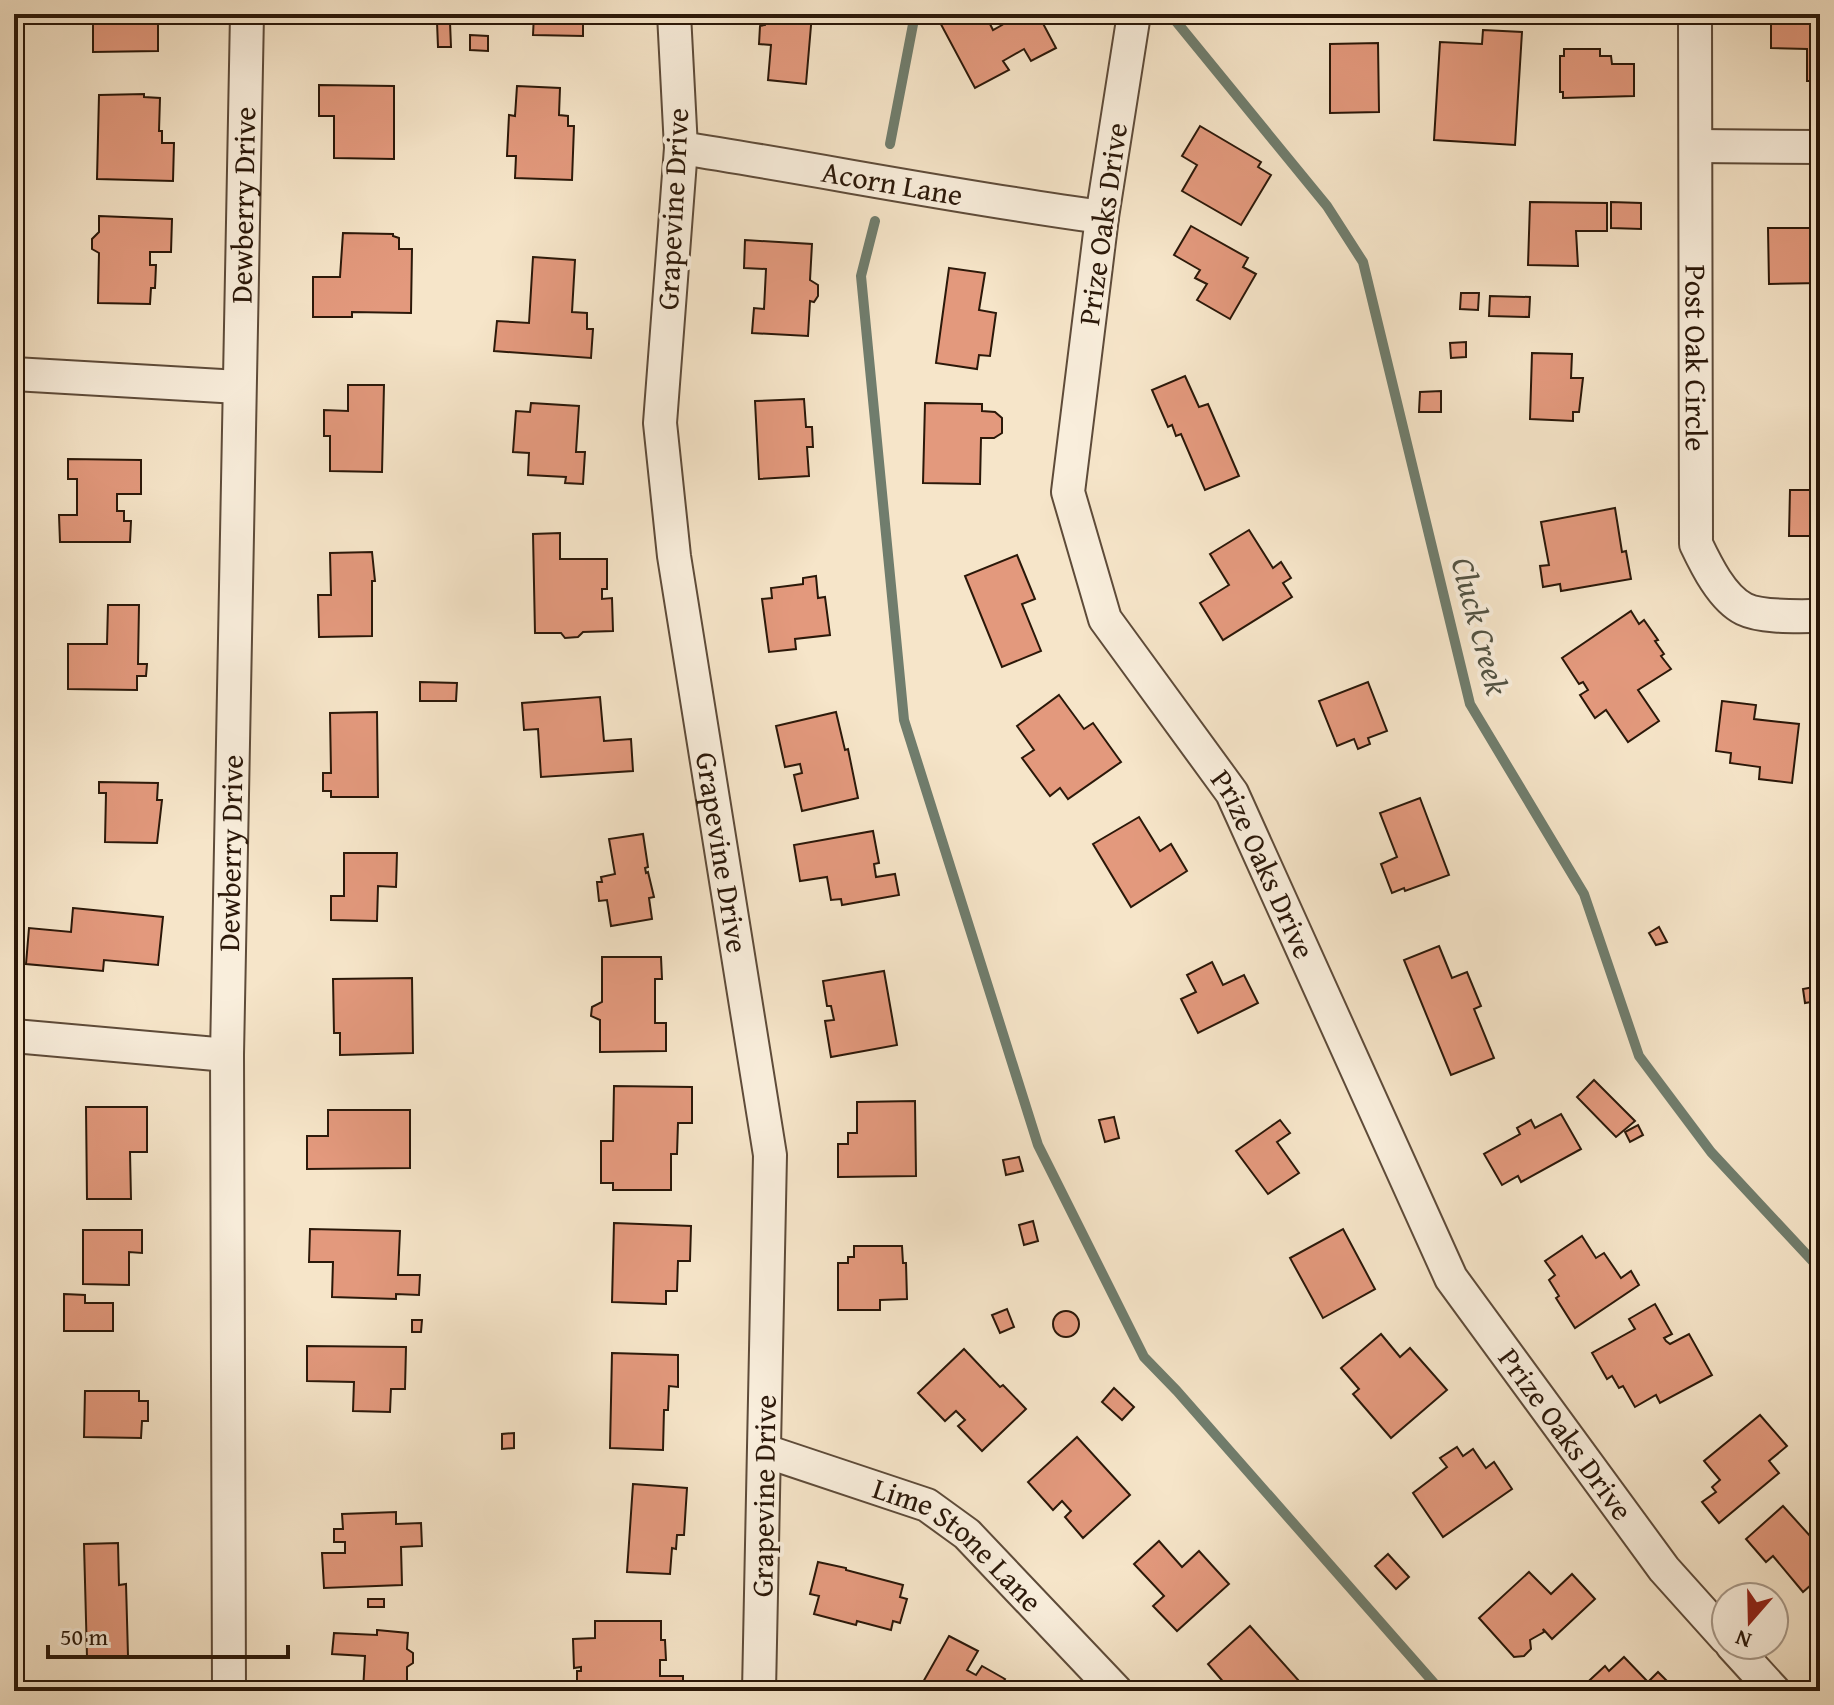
<svg xmlns="http://www.w3.org/2000/svg" width="1834" height="1705" font-family="'Gentium Book Plus',serif">
<style>
.lines{fill:none;stroke-linecap:round;stroke-linejoin:round}
.stream{stroke:#707d6d;stroke-width:10}
.building{fill:#e3997d;stroke:#2b1809;stroke-width:2}
.minor-casing{stroke:#5e4b39;stroke-width:36}
.minor{stroke:#f9eedc;stroke-width:32}
.labels{text-anchor:middle;stroke-width:8;stroke-linejoin:round;paint-order:stroke}
.street-label{font-size:30px;fill:#2b1809;stroke:#f9eedc}
.water-label{font-size:32px;font-style:italic;fill:#535343;stroke:#f9eedc}
</style>
<rect width="100%" height="100%" fill="#f6e5c9"/>
<filter id="stains"><feTurbulence type="fractalNoise" baseFrequency=".0025" numOctaves="4"/><feColorMatrix values="0 0 0 0 .2 0 0 0 0 .09 0 0 0 0 .02 0 0 0 .5 -.17"/></filter>
<radialGradient id="worn" r=".72"><stop offset=".6" stop-color="#630" stop-opacity="0"/><stop offset="1" stop-color="#630" stop-opacity=".3"/></radialGradient>
<g class="lines">
<g class="stream">
<path d="M1170,14L1327,206L1363,262L1470,704L1584,894L1639,1056L1711,1152L1820,1269"/>
<path d="M890,144L915,14"/>
<path d="M875,221L861,276L904,720L1038,1145L1144,1357L1177,1391L1441,1691"/>
</g>
</g>
<g class="building">
<path d="M93,14H151V18H158V51L93,52Z"/>
<path d="M534,14H583V36L533,35Z"/>
<path d="M762,14H812L806,84L768,80L771,45L759,44L760,26L765,25V22H762Z"/>
<path d="M985,14L993,30L1002,25L999,21L1013,14H1038L1056,48L1031,61L1024,49L1003,61L1009,70L975,88L936,15Z"/>
<path d="M1771,14H1820V81H1807V49L1771,48Z"/>
<path d="M437,22H450L451,47H438Z"/>
<path d="M1483,30L1522,32L1515,145L1434,140L1440,42L1482,44Z"/>
<path d="M470,35L488,36V51L470,50Z"/>
<path d="M1378,43L1379,112L1330,113V44Z"/>
<path d="M1564,49H1600V56H1611L1612,64H1634V96L1563,98V92H1560V56H1564Z"/>
<path d="M319,85L394,86V159L334,158V116H319Z"/>
<path d="M517,86L560,88L559,115L568,116V126H574L572,180L515,178L516,156H507L509,115L515,116Z"/>
<path d="M144,94V97L160,98L159,131H162V143H174L173,181L97,179L99,95Z"/>
<path d="M1200,126L1261,162L1258,167L1271,175L1241,225L1182,191L1197,165L1182,156Z"/>
<path d="M1530,202L1607,203V231H1576L1578,266L1528,265Z"/>
<path d="M1611,202L1641,203V229L1611,228Z"/>
<path d="M99,216L172,219L171,252H150V265H156L155,288H151L150,304L98,303L99,253L92,249V239L99,232Z"/>
<path d="M1191,226L1248,258L1243,267L1256,274L1230,319L1197,300L1207,284L1195,278L1200,270L1174,255Z"/>
<path d="M1768,228H1820V283L1769,284Z"/>
<path d="M343,233L393,234V236L399,238V249H412L411,313L352,312V317H313V277H340Z"/>
<path d="M745,240L812,244L810,280L818,285V296L814,302L810,301L808,336L752,333L754,308L764,309L766,269L744,268Z"/>
<path d="M533,257L575,260L572,312L587,313V329H593L591,358L494,351L497,321L529,323Z"/>
<path d="M949,268L985,273L979,310L996,313L990,356L979,355L977,369L936,363Z"/>
<path d="M1461,293H1479L1478,310L1460,309Z"/>
<path d="M1490,296L1530,297L1529,317L1489,316Z"/>
<path d="M1466,342V357L1451,358L1450,343Z"/>
<path d="M1532,353L1572,354L1571,378H1583L1579,412H1573V421L1530,419Z"/>
<path d="M1185,376L1199,407L1208,404L1239,476L1205,490L1181,434L1176,436L1172,425L1168,427L1152,390Z"/>
<path d="M348,385H384L382,472L330,471V436H324V410L348,411Z"/>
<path d="M1441,391V412H1419L1420,392Z"/>
<path d="M804,399L806,427H812L813,447H807L809,476L759,479L755,401Z"/>
<path d="M531,403L579,406L576,452H585L583,484L565,483L566,477L528,475L529,453L513,452L516,411L530,412Z"/>
<path d="M925,403L982,404V411L995,412L1002,418V433L994,438H981L980,484L923,483Z"/>
<path d="M68,459L141,460V494H117V511H124V521H131L130,542H60L59,515H77V479H68Z"/>
<path d="M1790,490H1820V536H1789Z"/>
<path d="M1615,508L1622,552L1626,551L1631,579L1561,591L1560,584L1543,587L1540,566L1549,565L1541,522Z"/>
<path d="M1249,530L1273,568L1281,562L1291,578L1283,583L1292,597L1223,640L1200,603L1229,585L1210,554Z"/>
<path d="M560,533V559H607V589H602V599L612,598L613,631L583,632L578,637L565,638L561,633H535L533,534Z"/>
<path d="M372,552L375,581H372V636L319,637L318,595H331L330,553Z"/>
<path d="M1017,555L1035,599L1022,604L1041,651L1002,667L965,576Z"/>
<path d="M816,576L818,598L825,597L830,635L795,639L796,649L769,652L762,599L772,598L771,588L803,584V578Z"/>
<path d="M108,605H139L138,664H147L146,676H137V690L68,689V644H107Z"/>
<path d="M1631,611L1639,624L1644,620L1658,640L1655,641L1664,654L1661,656L1671,669L1638,690L1659,721L1628,742L1606,710L1595,718L1580,695L1588,690L1583,682L1579,684L1562,658Z"/>
<path d="M420,682L457,683L456,701H420Z"/>
<path d="M1368,682L1387,731L1368,738L1370,744L1358,749L1354,739L1337,746L1319,701Z"/>
<path d="M1059,695L1084,729L1093,723L1121,762L1068,799L1060,788L1050,796L1022,758L1034,750L1017,726Z"/>
<path d="M600,697L604,741L631,739L633,771L541,777L538,729L524,730L522,703Z"/>
<path d="M1722,701L1756,705L1754,719L1799,724L1792,783L1759,779L1760,767L1730,763L1731,753L1716,751Z"/>
<path d="M377,712L378,797H331V791H323V773H331L330,713Z"/>
<path d="M836,712L845,750L848,749L858,798L802,811L794,775L802,773L800,764L785,767L776,726Z"/>
<path d="M99,782L158,783L157,800H162L157,843L105,842L106,793H99Z"/>
<path d="M1420,798L1449,875L1405,891L1404,888L1392,893L1381,864L1397,857L1380,813Z"/>
<path d="M1139,817L1160,851L1171,844L1187,871L1131,907L1093,844Z"/>
<path d="M873,831L879,863L874,864L876,877L895,874L899,895L842,905L841,899L831,900L827,877L800,881L794,845Z"/>
<path d="M643,834L648,867L645,868L646,873L648,872L654,897L649,898L652,919L611,926L607,900L599,901L597,882H602L601,877L615,874L609,839Z"/>
<path d="M344,853H397L396,887L378,886L377,921L331,920V896H344Z"/>
<path d="M14,895H22L23,913H14Z"/>
<path d="M73,908L163,917L158,965L104,960L103,971L26,964L29,928L71,932Z"/>
<path d="M1659,927L1667,942L1656,945L1649,933Z"/>
<path d="M1439,946L1452,978L1467,972L1481,1006L1474,1009L1494,1058L1451,1075L1404,960Z"/>
<path d="M602,957H661L662,979H655V1023H666V1051L600,1052V1020L591,1016L592,1007L602,1002Z"/>
<path d="M1212,962L1223,985L1244,975L1258,1003L1198,1033L1181,999L1196,992L1187,975Z"/>
<path d="M884,971L897,1045L831,1057L825,1021L834,1020L831,1006H827L823,981Z"/>
<path d="M412,978L413,1053L340,1055V1033H334L333,979Z"/>
<path d="M1814,987L1817,1001L1805,1003L1803,989Z"/>
<path d="M1594,1080L1635,1121L1616,1137L1577,1097Z"/>
<path d="M614,1086L692,1087V1123H678L677,1154H671V1190H613V1183H601V1141H613Z"/>
<path d="M915,1101L916,1176L838,1177V1144H848V1133H857V1102Z"/>
<path d="M86,1107H147V1152H130L131,1199H87Z"/>
<path d="M328,1110H410V1168L307,1169V1136H328Z"/>
<path d="M1561,1114L1581,1149L1521,1182L1518,1176L1502,1185L1484,1154L1520,1134L1517,1128L1531,1120L1535,1128Z"/>
<path d="M1114,1117L1119,1138L1105,1142L1099,1120Z"/>
<path d="M1280,1120L1290,1133L1277,1142L1299,1173L1268,1194L1236,1151Z"/>
<path d="M1638,1125L1643,1135L1630,1142L1625,1132Z"/>
<path d="M1019,1157L1023,1171L1006,1175L1003,1160Z"/>
<path d="M1033,1221L1038,1241L1024,1245L1019,1225Z"/>
<path d="M614,1223L691,1226L690,1261H678L677,1291H666V1304L612,1302Z"/>
<path d="M310,1229L400,1231L398,1275H420L419,1295L396,1294V1299L332,1297L333,1262H309Z"/>
<path d="M1343,1229L1375,1289L1323,1318L1290,1258Z"/>
<path d="M83,1230H142V1253L129,1252V1285L83,1284Z"/>
<path d="M1582,1236L1596,1258L1604,1253L1621,1278L1631,1271L1639,1285L1575,1328L1556,1298L1559,1296L1549,1280L1555,1275L1545,1261Z"/>
<path d="M854,1246H902L903,1263H906L907,1299L880,1300V1310H838V1263H848V1257H854Z"/>
<path d="M64,1294L85,1295V1303H113V1331H64Z"/>
<path d="M1655,1304L1672,1334L1664,1338L1666,1341L1670,1344L1689,1334L1712,1375L1660,1403L1656,1395L1635,1407L1623,1386L1619,1388L1612,1376L1607,1379L1592,1353L1635,1329L1629,1319Z"/>
<path d="M1007,1309L1014,1327L1000,1333L992,1315Z"/>
<circle cx="1066" cy="1324" r="13"/>
<path d="M412,1320H422L421,1332H412Z"/>
<path d="M1381,1334L1400,1357L1410,1348L1447,1390L1391,1438L1353,1394L1359,1389L1341,1368Z"/>
<path d="M307,1346L406,1347L405,1389H391L390,1412L353,1411L354,1382L307,1381Z"/>
<path d="M964,1349L1000,1387L1003,1385L1026,1409L982,1451L958,1426L965,1420L956,1411L945,1421L918,1393Z"/>
<path d="M612,1353L678,1355V1387L669,1386L668,1410H664L663,1450L610,1448Z"/>
<path d="M1114,1388L1134,1407L1122,1420L1102,1402Z"/>
<path d="M85,1391H139V1401H148V1421H142L141,1438L84,1437Z"/>
<path d="M1760,1415L1787,1446L1769,1461L1779,1473L1719,1523L1702,1502L1716,1492L1712,1487L1720,1480L1704,1461Z"/>
<path d="M514,1433V1448L502,1449V1434Z"/>
<path d="M1077,1437L1130,1495L1083,1538L1065,1517L1071,1511L1062,1501L1053,1510L1028,1482Z"/>
<path d="M1457,1447L1463,1456L1473,1449L1486,1468L1494,1462L1512,1489L1443,1537L1413,1493L1447,1467L1440,1458Z"/>
<path d="M633,1484L687,1488L684,1535H677L676,1549L672,1548L670,1574L627,1572Z"/>
<path d="M1783,1506L1820,1547V1577L1803,1592L1773,1556L1766,1562L1746,1539Z"/>
<path d="M396,1512V1524L421,1523L422,1546L401,1547L402,1585L324,1588L322,1553H345V1542H334V1529H343L342,1514Z"/>
<path d="M1159,1541L1182,1567L1199,1551L1229,1584L1177,1631L1153,1606L1164,1596L1134,1564Z"/>
<path d="M118,1543L119,1585L126,1584L128,1656L87,1657L84,1544Z"/>
<path d="M1388,1554L1409,1577L1396,1589L1375,1566Z"/>
<path d="M818,1562L846,1568V1570L903,1585L900,1597L907,1599L900,1623L893,1621L891,1630L857,1621L856,1625L814,1614L819,1596L810,1594Z"/>
<path d="M1529,1572L1551,1594L1572,1574L1595,1599L1552,1639L1543,1629L1544,1632L1530,1640L1531,1649L1524,1656L1514,1657L1479,1618Z"/>
<rect x="368" y="1599" width="16" height="8"/>
<path d="M595,1621H661V1640H665L666,1660H660V1676H683V1691H581V1688H577V1671H581V1667L574,1668L573,1639L595,1638Z"/>
<path d="M1250,1626L1308,1691H1244L1240,1686L1231,1691L1208,1664Z"/>
<path d="M377,1630L408,1633L407,1649L413,1653V1663L407,1667V1691H363L365,1656L332,1654L334,1633L377,1635Z"/>
<path d="M949,1636L978,1651L967,1670L976,1675L982,1666L1005,1679L998,1691H918Z"/>
<path d="M1624,1657L1648,1682L1658,1672L1677,1691H1578L1605,1666L1609,1671Z"/>
</g>
<g class="lines">
<defs>
<g id="minor">
<path id="s1" d="M674,14L681,148L660,423L674,556L770,1155L759,1691"/>
<path id="s2" d="M1134,14L1102,217L1068,492L1105,619L1232,793L1451,1278L1664,1569L1726,1638"/>
<path id="s3" d="M1695,14L1696,544C1706,565 1722,598 1744,609C1762,618 1800,616 1820,616"/>
<path d="M1697,146L1820,147"/>
<path id="s4" d="M681,148C822,170 961,198 1102,217"/>
<path d="M14,374L239,387"/>
<path d="M14,1036L227,1055"/>
<path id="s5" d="M765,1451L927,1505L967,1534L1116,1691"/>
<path d="M1732,1645L1774,1691"/>
<path id="s6" d="M229,1691L227,1055L247,14"/>
</g>
</defs>
<use href="#minor" class="minor-casing"/>
<use href="#minor" class="minor"/>
</g>
<g class="labels">
<g class="street-label">
<text dy="10" stroke="none"><textPath href="#s4" startOffset="214">Acorn Lane</textPath></text>
<text dy="10" stroke="none"><textPath href="#s6" startOffset="1486">Dewberry Drive</textPath></text>
<text transform="translate(673 209) rotate(-87)" y="10">Grapevine Drive</text>
<text transform="translate(1103 224) rotate(-82)" y="10">Prize Oaks Drive</text>
<text dy="10" stroke="none"><textPath href="#s3" startOffset="344">Post Oak Circle</textPath></text>
<text dy="10" stroke="none"><textPath href="#s6" startOffset="838">Dewberry Drive</textPath></text>
<text dy="10" stroke="none"><textPath href="#s1" startOffset="844">Grapevine Drive</textPath></text>
<text dy="10" stroke="none"><textPath href="#s2" startOffset="908">Prize Oaks Drive</textPath></text>
<text dy="10" stroke="none"><textPath href="#s2" startOffset="1556">Prize Oaks Drive</textPath></text>
<text transform="translate(764 1496) rotate(-89)" y="10">Grapevine Drive</text>
<text dy="10" stroke="none"><textPath href="#s5" startOffset="218">Lime Stone Lane</textPath></text>
</g>
<g class="water-label">
<text transform="translate(1480 626) rotate(75)" y="11">Cluck Creek</text>
</g>
</g>
<rect width="1834" height="1705" fill="none" stroke="#f6e5c9" stroke-width="48"/>
<rect x="16" y="16" width="1802" height="1673" fill="none" stroke="#2b1809" stroke-width="4"/>
<rect x="24" y="24" width="1786" height="1657" fill="none" stroke="#2b1809" stroke-width="2"/>
<g transform="translate(1750 1621) rotate(200)"><circle r="38" fill="#f9eedc" stroke="#a79888" stroke-width="2"/>
<path d="M0-6L14 30L0 20L-14 30Z" fill="#8f2418"/>
<text y="-12" font-size="22" font-weight="bold" text-anchor="middle" fill="#2b1809">N</text>
</g>
<path d="M48 1645v12h240v-12" fill="none" stroke="#2b1809" stroke-width="4"/>
<text x="60" y="1645" font-size="24" fill="#2b1809" stroke="#f9eedc" stroke-width="6" paint-order="stroke">50 m</text>
<rect width="100%" height="100%" filter="url(#stains)"/>
<rect width="100%" height="100%" fill="url(#worn)"/>
</svg>
